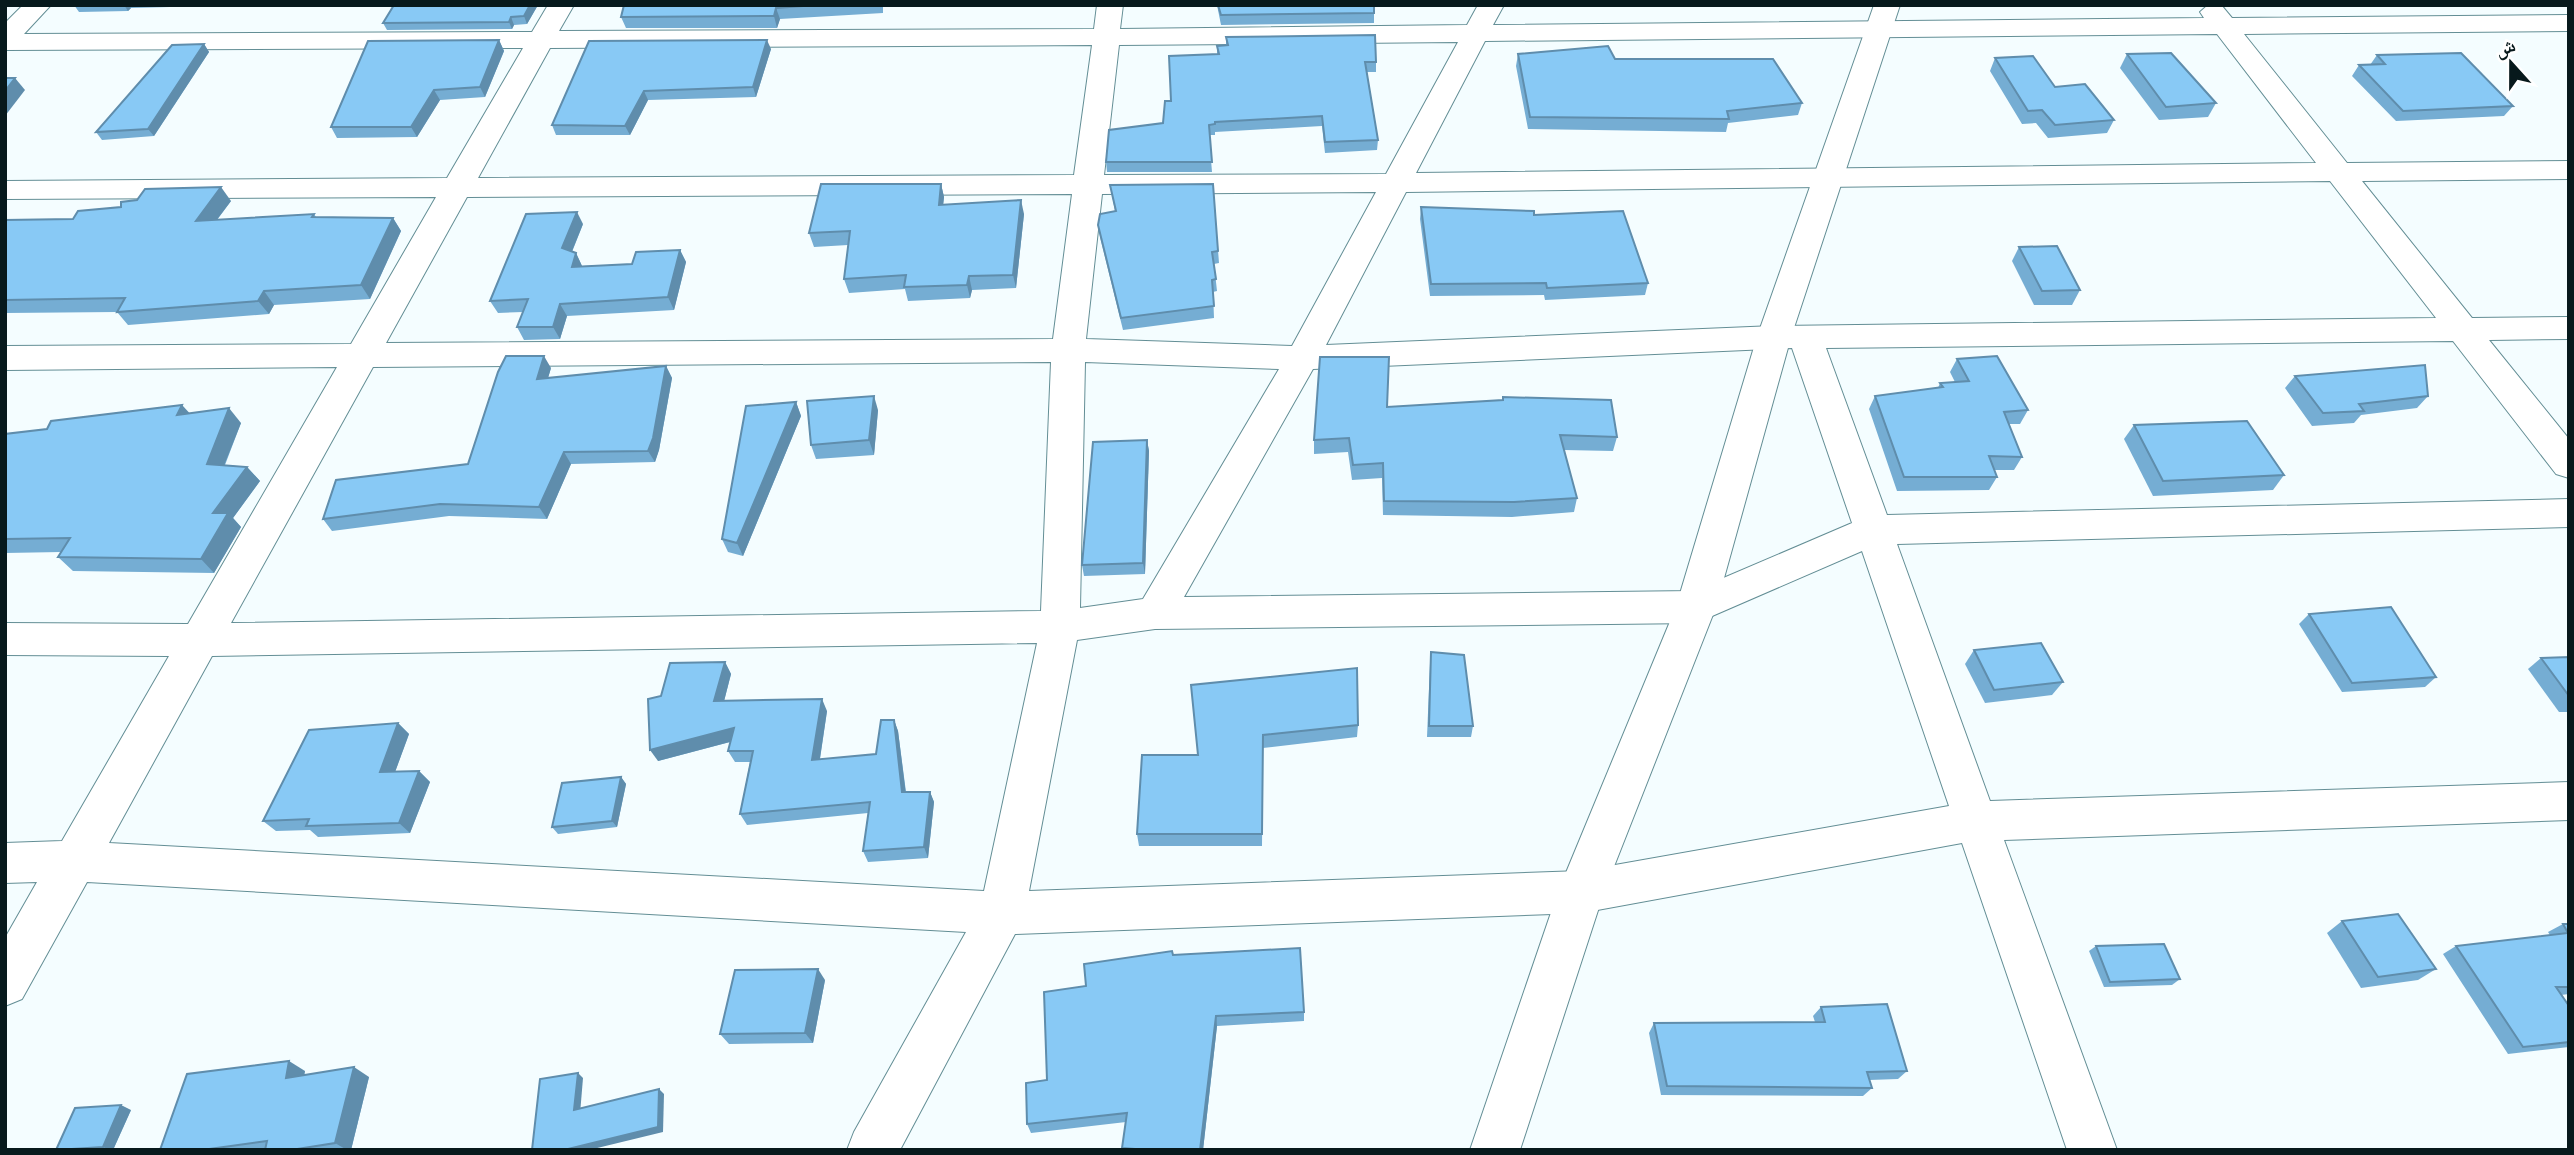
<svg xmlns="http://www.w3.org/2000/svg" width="2574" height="1155" font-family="'Fira Sans','Noto Naskh Arabic',sans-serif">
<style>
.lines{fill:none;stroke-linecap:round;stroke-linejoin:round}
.minor-casing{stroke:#638e95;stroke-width:2}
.tertiary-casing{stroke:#638e95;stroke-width:2}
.minor{fill:#fff;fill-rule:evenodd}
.tertiary{fill:#fff;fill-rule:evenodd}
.wall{fill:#75add3}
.shaded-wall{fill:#5f8dac}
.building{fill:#88c9f5;stroke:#5f8dac;stroke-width:2}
</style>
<rect width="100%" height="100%" fill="#f4fdff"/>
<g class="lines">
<defs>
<path id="minor" d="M23,5H51L24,34L532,32L548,5H574L559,31L1094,29L1097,5H1123L1120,29L1467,25L1478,5H1504L1493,25L2204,18L2200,12L2208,5L2222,6L2232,18L2569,15V31L2244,34L2347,163L2569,161V179L2362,181L2472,318L2569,317V339L2489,340L2569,439V478L2556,474L2453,341L1826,348L1887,515L2569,499V527L1897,544L1990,801L2569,782V820L2004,840L2117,1150H2067L1962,843L1581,913L1015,934L900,1150H847L854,1132L966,932L87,882L22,999L5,1006V938L37,882L5,883V843L62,841L169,656L5,655V623L188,624L337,367L5,370V346L351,344L436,197L5,199V181L447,178L523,48L5,50V23ZM2217,34L2316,163L1416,173L1485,41ZM1458,42L1386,174L1104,175L1119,45ZM1092,45L1074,175L478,178L550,48ZM2330,181L2436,318L1774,326L1326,345L1406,192ZM1376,192L1292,346L1086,339L1102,194ZM1072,194L1053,339L386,343L467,197ZM1792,348L1852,523L1693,591L1184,597L1313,369ZM1051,362L1041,611L231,623L373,367ZM1085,362L1279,369L1143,599L1080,608ZM1862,551L1949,806L1581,871L1029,891L1077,640L1155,629L1696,623ZM1037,643L984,891L109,843L212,656Z"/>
<path id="tertiary" d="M1874,5H1900L1791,337L1716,607L1604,892L1520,1150H1470L1558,892L1676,607L1757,337Z"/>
</defs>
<use href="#minor" class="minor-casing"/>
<use href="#tertiary" class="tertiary-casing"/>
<use href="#minor" class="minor"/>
<use href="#tertiary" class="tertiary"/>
</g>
<g class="wall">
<path d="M74,5H172L170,7L131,8L128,11L79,12Z"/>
<path d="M538,5L527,24L514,25L512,29L387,30L383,23Z"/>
<path d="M624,5H883V13L780,19L777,28H626L621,17Z"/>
<path d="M1217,5H1374V23L1221,25Z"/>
<path d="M1226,37L1376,62V72H1367L1378,140L1377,150L1325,153L1322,126L1215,132V135H1209L1212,172H1107L1106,162L1163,123L1217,54V46L1226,45Z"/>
<path d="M499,40L504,51L485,97L440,100L417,137L337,138L331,127Z"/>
<path d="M589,41L771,49L756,97L648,100L630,135H556L552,125Z"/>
<path d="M204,44L209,52L154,136L102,140L96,132Z"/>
<path d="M1518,54L1615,59L1802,103L1798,115L1728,123L1726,132L1528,129L1516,66Z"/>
<path d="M2127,54L2216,103L2208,117L2159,120L2120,68Z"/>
<path d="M2377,55L2513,106L2504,116L2396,121L2352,76L2359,65H2370Z"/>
<path d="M1995,58L2055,87L2114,120L2107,133L2048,138L2036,123L2022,124L1990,71Z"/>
<path d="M941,184L944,197L943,204L1024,214L1016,288L972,290L970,298L908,301L905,289L849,293L844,279L848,245L814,247L809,233Z"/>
<path d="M1213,184L1219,263L1214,264L1217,291L1213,292L1214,318L1123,330L1100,237L1098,225L1115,211L1110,185Z"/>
<path d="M231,201L217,220L314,214L316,217L393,218L401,231L370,299L274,305L269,314L128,325L117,312L5,313V220L73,219Z"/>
<path d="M1421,207L1534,215L1648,283L1645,295L1545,300L1544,295L1430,296L1420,219Z"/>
<path d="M583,224L572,252L576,253L582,266L632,264L680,250L686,262L674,310L567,316L560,339L524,340L517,327L523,312L498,313L490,301Z"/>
<path d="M2019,247L2080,290L2072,305H2034L2012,261Z"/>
<path d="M1957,359L2028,410L2020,424H2009L2022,457L2014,470H1994L1997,477L1989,490L1897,491L1869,409L1875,396L1938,388L1940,383L1955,382L1950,372Z"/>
<path d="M666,366L672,378L659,450L655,462L571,464L547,519L449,516L332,531L323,519L468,464L551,368L548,378Z"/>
<path d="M2295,376L2428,396L2417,408L2361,415L2354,423L2312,426L2285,388Z"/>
<path d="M1503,397L1617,437L1613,451L1564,450L1577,498L1574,512L1512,517L1383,515L1382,478L1352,480L1348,452L1314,454V440L1387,407L1502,401Z"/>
<path d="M796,402L801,416L743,556L728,552L722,539Z"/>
<path d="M878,410L874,455L816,459L811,445Z"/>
<path d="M190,413L241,423L225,465L247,467L260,481L233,518L241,527L214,573L73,571L58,557L61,552L5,553V434Z"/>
<path d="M2134,425L2284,475L2273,490L2153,496L2124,439Z"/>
<path d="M1147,440L1149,451L1145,574L1084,576L1082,565Z"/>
<path d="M2309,614L2436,677L2425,687L2342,692L2299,624Z"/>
<path d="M1974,650L2063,682L2052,695L1985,703L1965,664Z"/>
<path d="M1431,652L1473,726L1471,737H1427L1430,664Z"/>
<path d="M2569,657V712H2559L2528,669L2541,658Z"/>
<path d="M725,662L731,674L724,701L827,711L820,759L876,754L894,720L898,731L906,792H930L934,802L928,858L868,862L863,851L868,813L747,825L740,814L750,762H735L728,751L730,742L658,761L661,696Z"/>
<path d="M1191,685L1358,725L1357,737L1263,748L1262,846H1139L1137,834L1198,755Z"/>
<path d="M398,723L409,734L395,772L419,771L430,782L410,833L318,837L310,830L276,831L263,821Z"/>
<path d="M621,777L626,784L617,827L558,834L552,827Z"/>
<path d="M2342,921L2436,969L2418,980L2361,988L2327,933Z"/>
<path d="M2563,924H2569V994L2561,995L2569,1006V1047L2508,1054L2443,954L2456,946L2550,935L2548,932Z"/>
<path d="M2096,946L2180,979L2172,985L2104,987L2089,951Z"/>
<path d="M1173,955L1304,1012V1021L1217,1026L1203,1150H1123L1126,1122L1031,1133L1027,1124L1047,1080L1086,986Z"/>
<path d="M825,980L813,1043L729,1044L720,1034Z"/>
<path d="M1821,1007L1907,1071L1898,1079L1869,1080L1872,1088L1863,1096L1661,1095L1649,1033L1654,1023L1815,1022L1813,1016Z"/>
<path d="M305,1071L304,1075L369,1077L351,1150H160Z"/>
<path d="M131,1110L113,1150H56Z"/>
</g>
<g class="shaded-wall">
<path d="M124,5H129L131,8L128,11Z"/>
<path d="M530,5H538L527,24L524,16Z"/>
<path d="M776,8L780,19L777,28L774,16Z"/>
<path d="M511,17L514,25L512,29L509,22Z"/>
<path d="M499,40L504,51L485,97L480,87Z"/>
<path d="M767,40L771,49L756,97L753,87Z"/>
<path d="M204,44L209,52L154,136L148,129Z"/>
<path d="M15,78L25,90L5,116V91Z"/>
<path d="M434,90L440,100L417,137L411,127Z"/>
<path d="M644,91L648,100L630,135L625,126Z"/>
<path d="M941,184L944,197L942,218L939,205Z"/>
<path d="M221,187L231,201L206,234L196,221Z"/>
<path d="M1021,200L1024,214L1016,288L1013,275Z"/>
<path d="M577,212L583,224L568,261L562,248Z"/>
<path d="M393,218L401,231L370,299L361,285Z"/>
<path d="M680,250L686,262L674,310L668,297Z"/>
<path d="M576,253L582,266L578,279L572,267Z"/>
<path d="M969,276L972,290L970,298L967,285Z"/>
<path d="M264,291L274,305L269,314L258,301Z"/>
<path d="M560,304L567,316L560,339L553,327Z"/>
<path d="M544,356L551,368L544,391L537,379Z"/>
<path d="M666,366L672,378L659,450L655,462L648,451Z"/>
<path d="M874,396L878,410L874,455L869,440Z"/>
<path d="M796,402L801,416L743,556L737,543Z"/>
<path d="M182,405L195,419L177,415Z"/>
<path d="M229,408L241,423L219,478L207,464Z"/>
<path d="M1147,440L1149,451L1145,574L1143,563Z"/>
<path d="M564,452L571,464L547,519L539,507Z"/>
<path d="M247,467L260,481L233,518L241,527L214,573L201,559L213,513Z"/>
<path d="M725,662L731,674L721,713L714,701Z"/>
<path d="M822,699L827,711L818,771L812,760Z"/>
<path d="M894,720L898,731L907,803L902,792Z"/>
<path d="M398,723L409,734L391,783L380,772Z"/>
<path d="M734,728L741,739L658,761L650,750Z"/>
<path d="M419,771L430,782L410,833L399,823Z"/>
<path d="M621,777L626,784L617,827L612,821Z"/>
<path d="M930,792L934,802L928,858L924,847Z"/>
<path d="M818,969L825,980L813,1043L805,1033Z"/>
<path d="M1216,1016L1217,1026L1203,1150H1200Z"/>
<path d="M289,1061L305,1071L302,1087L286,1078Z"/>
<path d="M354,1067L369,1077L351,1150H347L335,1143Z"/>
<path d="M578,1073L583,1078L580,1114L574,1110Z"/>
<path d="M659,1089L664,1094L663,1132L589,1150H564Z"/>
<path d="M121,1105L131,1110L113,1150H110L103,1147Z"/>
</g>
<g class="building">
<path d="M394,5H530L524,16L511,17L509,22L383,23Z"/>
<path d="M624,5H817L776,8L774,16L621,17Z"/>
<path d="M1218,5H1374V13L1221,15Z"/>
<path d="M1375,35L1376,62H1365L1378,140L1325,142L1322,116L1215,122V124L1209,125L1212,162H1106L1109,130L1163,123L1165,101H1171L1169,56L1219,54L1217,46L1228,45L1226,37Z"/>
<path d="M499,40L480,87L434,90L411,127H331L368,41Z"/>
<path d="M767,40L753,87L644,91L625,126L552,125L589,41Z"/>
<path d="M204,44L148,129L96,132L172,45Z"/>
<path d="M1608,46L1615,59H1773L1802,103L1727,111L1729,119L1530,117L1518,54Z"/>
<path d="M2171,53L2216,103L2166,107L2127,54Z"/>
<path d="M2461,53L2513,106L2403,111L2359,65L2385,64L2377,55Z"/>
<path d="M2033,56L2055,87L2085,84L2114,120L2055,125L2042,110L2028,111L1995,58Z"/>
<path d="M5,78H15L5,91Z"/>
<path d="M821,184H941L939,205L1021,200L1013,275L969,276L967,285L904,287L906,275L844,279L850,231L809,233Z"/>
<path d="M1213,184L1218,251L1212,252L1216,279L1212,280L1214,306L1121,318L1098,225L1100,214L1116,211L1110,185Z"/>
<path d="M221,187L196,221L314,214L312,217L393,218L361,285L264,291L258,301L117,312L125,298L5,300V220L73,219L78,211L121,207V202L137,200L145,189Z"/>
<path d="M1421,207L1534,211V215L1623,211L1648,283L1547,288L1546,283L1431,284Z"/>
<path d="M577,212L562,248L576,253L572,267L632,264L636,252L680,250L668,297L560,304L553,327H517L528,299L490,301L526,214Z"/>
<path d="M2057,246L2080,290L2042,291L2019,247Z"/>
<path d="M506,356H544L537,379L666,366L653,438L648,451L564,452L539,507L440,504L323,519L336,480L468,464L498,372Z"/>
<path d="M1997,356L2028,410L2004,412L2022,457L1989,456L1997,477H1904L1875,396L1943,387L1940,383L1969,381L1957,359Z"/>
<path d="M1320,357H1389L1387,407L1503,400V397L1611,400L1617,437L1560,435L1577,498L1514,502L1384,501L1383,463L1353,465L1349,438L1314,440Z"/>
<path d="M2425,365L2428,396L2359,404L2364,411L2323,413L2295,376Z"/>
<path d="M874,396L869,440L811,445L807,401Z"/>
<path d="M796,402L737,543L722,539L746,406Z"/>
<path d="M182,405L177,415L229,408L207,464L247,467L213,513H228L201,559L58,557L70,538L5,539V434L47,429L51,421Z"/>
<path d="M2247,421L2284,475L2163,481L2134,425Z"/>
<path d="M1147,440L1143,563L1082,565L1093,442Z"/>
<path d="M2391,607L2436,677L2352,683L2309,614Z"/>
<path d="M2041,643L2063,682L1994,690L1974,650Z"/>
<path d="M1431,652L1464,655L1473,726H1429Z"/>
<path d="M2569,657V696L2541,658Z"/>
<path d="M725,662L714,701L822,699L812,760L876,754L881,720H894L902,792H930L924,847L863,851L870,802L740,814L753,751H728L734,728L650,750L648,699L661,696L670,663Z"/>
<path d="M1357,668L1358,725L1263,735L1262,834H1137L1142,755H1198L1191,685Z"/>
<path d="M398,723L380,772L419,771L399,823L306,826L309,819L263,821L309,730Z"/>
<path d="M621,777L612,821L552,827L562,783Z"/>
<path d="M2398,914L2436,969L2378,977L2342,921Z"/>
<path d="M2563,924H2569V987H2556L2569,1006V1042L2523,1047L2456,946L2568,933Z"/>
<path d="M2164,944L2180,979L2110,982L2096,946Z"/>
<path d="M1300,948L1304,1012L1216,1016L1200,1150H1148L1122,1148L1127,1113L1027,1124L1026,1083L1047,1080L1044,992L1086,986L1084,964L1172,951L1173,955Z"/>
<path d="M818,969L805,1033L720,1034L735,970Z"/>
<path d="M1887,1004L1907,1071L1867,1072L1872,1088L1667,1086L1654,1023L1825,1022L1821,1007Z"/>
<path d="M289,1061L286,1078L354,1067L335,1143L291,1150H265L267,1141L202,1150H160L187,1074Z"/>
<path d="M578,1073L574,1110L659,1089L658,1127L564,1150H532L540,1079Z"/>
<path d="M121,1105L103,1147L56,1150L75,1108Z"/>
</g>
<rect width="2574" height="1155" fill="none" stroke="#07191c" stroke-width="14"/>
<g transform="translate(2511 63) rotate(339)" stroke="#ffffff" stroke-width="5" paint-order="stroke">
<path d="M0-5L12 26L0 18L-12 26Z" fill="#07191c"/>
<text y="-10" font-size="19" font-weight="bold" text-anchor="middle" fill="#07191c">ش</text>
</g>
</svg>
